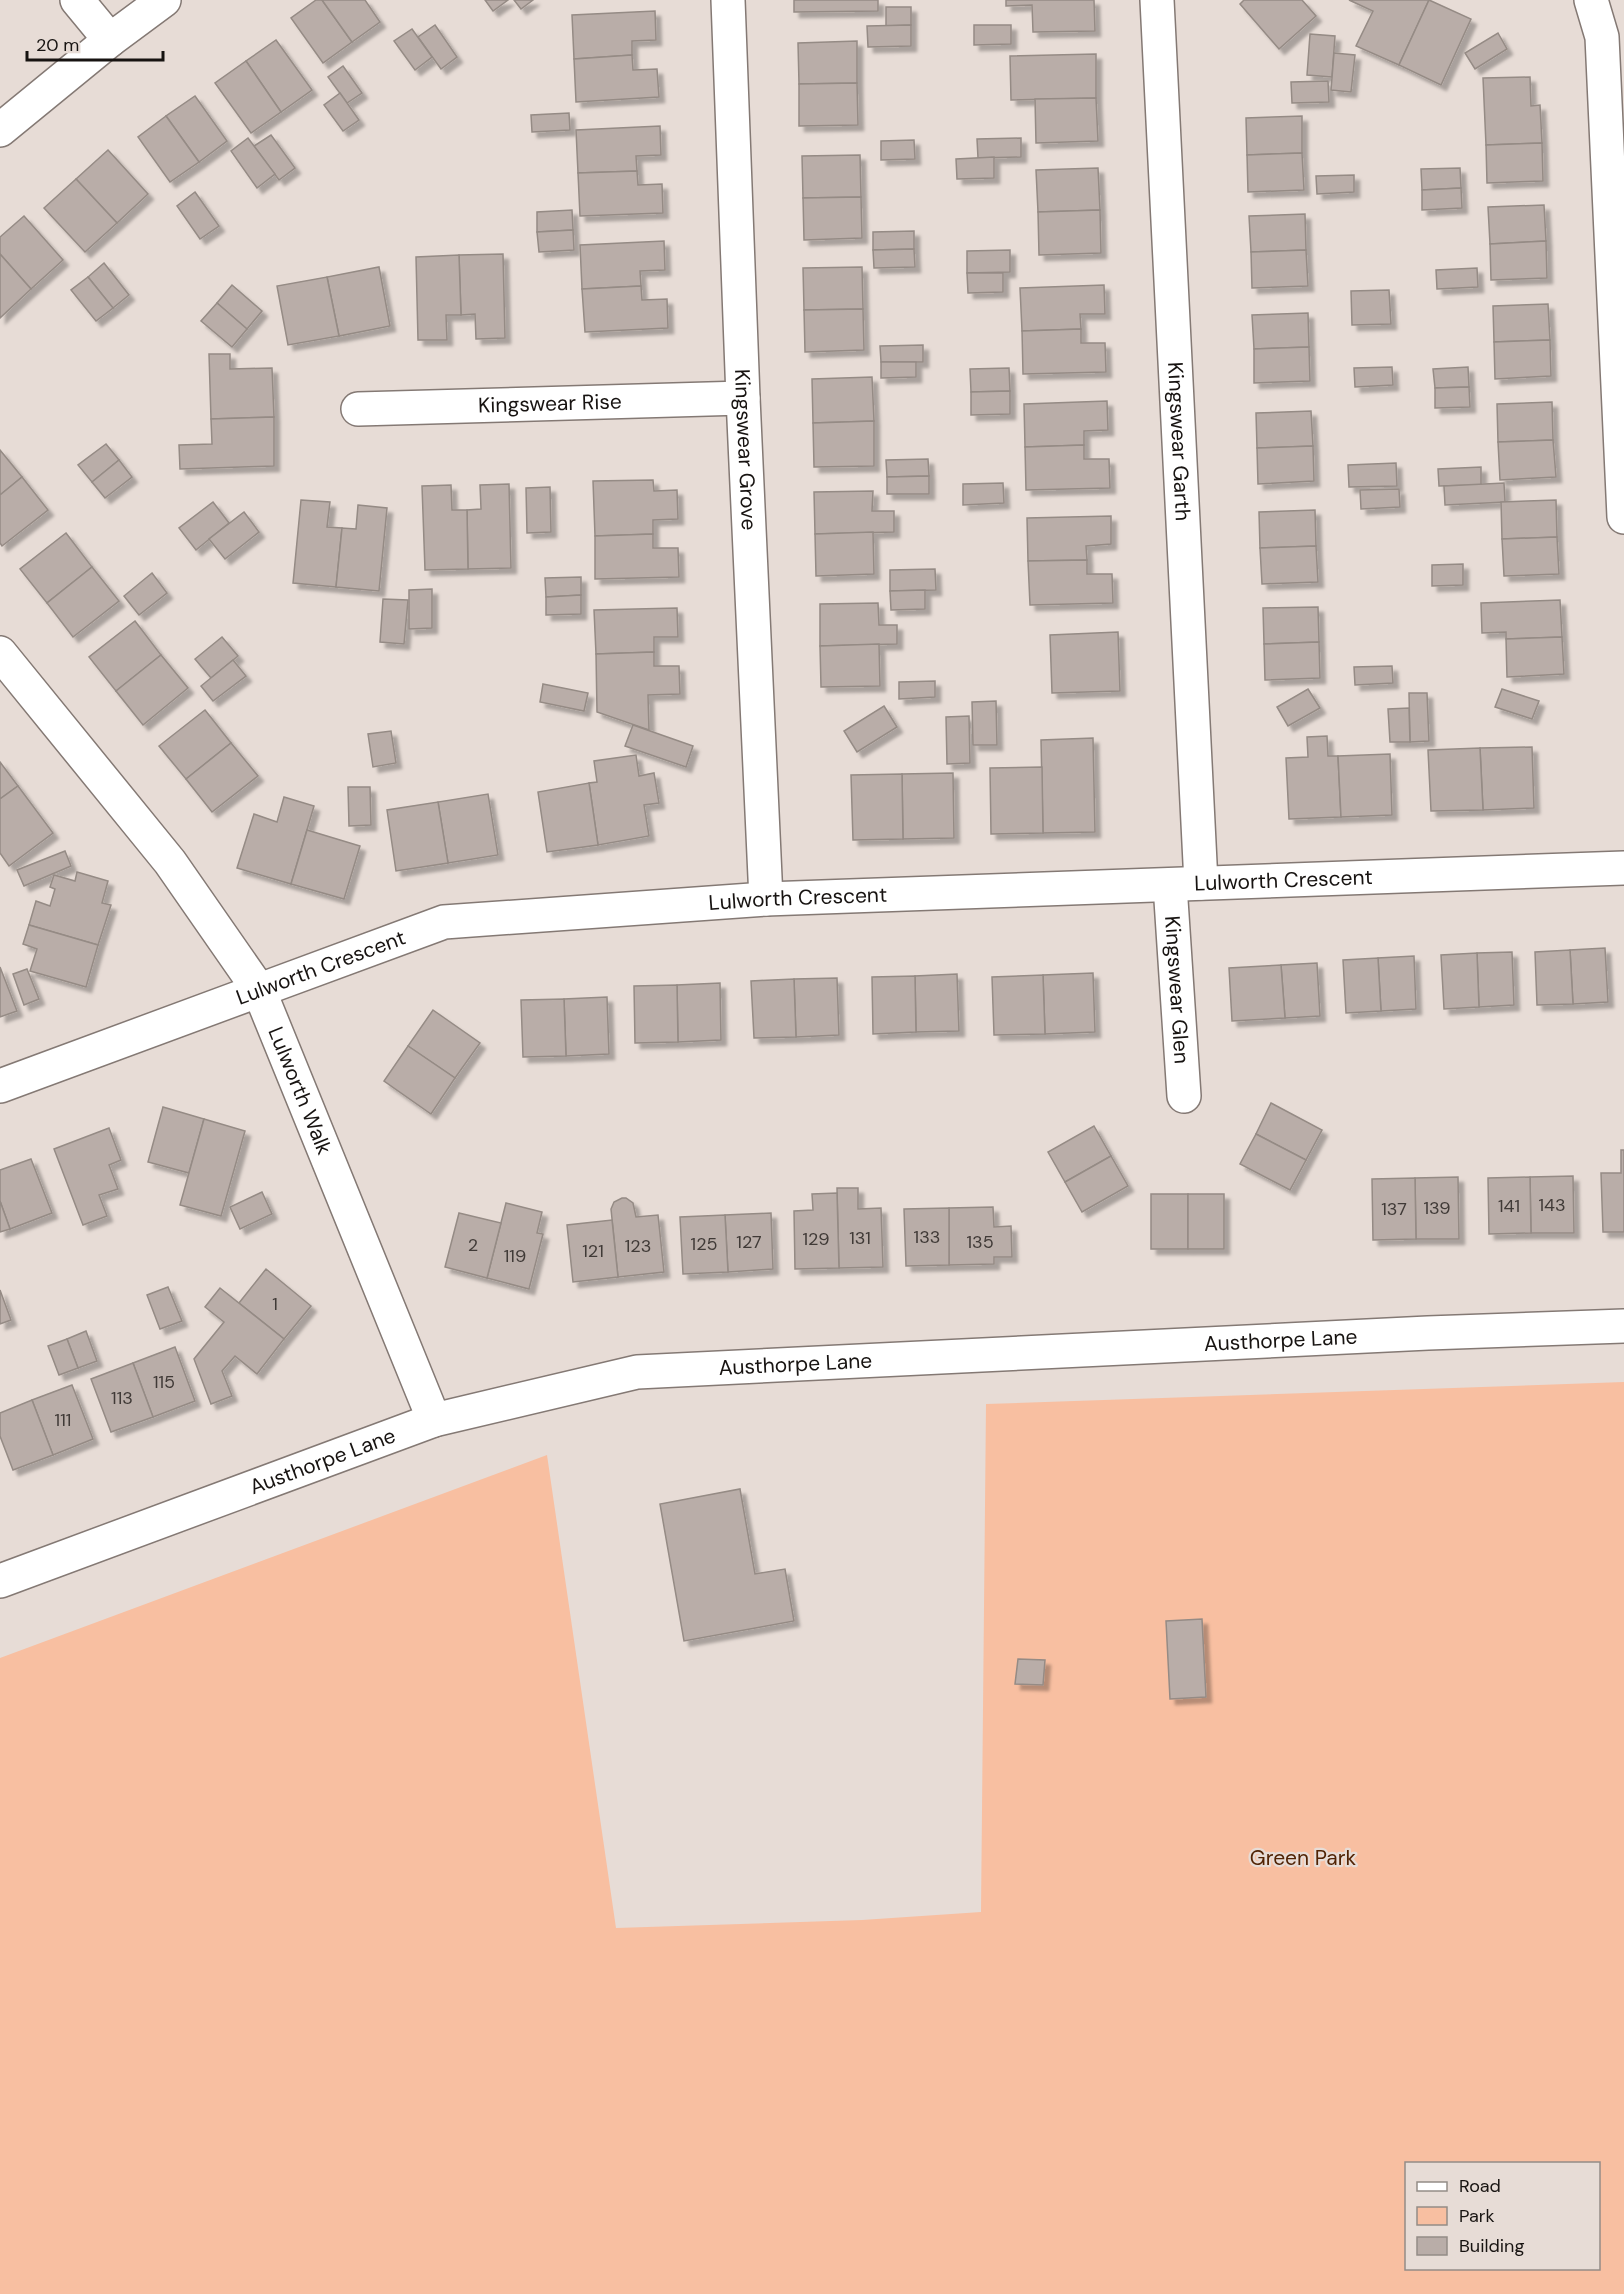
<svg xmlns="http://www.w3.org/2000/svg" width="1624" height="2294" font-family="'DM Sans',sans-serif">
<style>
.green{fill:#f8bfa1;fill-rule:evenodd}
.building{fill:#b9ada8;stroke:#958b85;stroke-width:1.5;filter:url(#shadow)}
.lines{fill:none;stroke-linecap:round;stroke-linejoin:round}
.minor-casing{stroke:#847974;stroke-width:36}
.minor{stroke:#fff;stroke-width:33}
.labels{text-anchor:middle;stroke-width:4.5;stroke-linejoin:round;paint-order:stroke}
.number-label{font-size:18px;fill:#403a37}
.street-label{font-size:21px;fill:#171311;stroke:#e7dcd6}
.park-label{font-size:21px;fill:#512304;stroke:#e7dcd6}
</style>
<defs>
<filter id="shadow"><feDropShadow dx="5.5" dy="5.5" stdDeviation="1.5" flood-color="#0004"/></filter>
</defs>
<rect width="100%" height="100%" fill="#e7dcd6"/>
<path class="green" d="M1624,1382V2294H0V1658L547,1455L616,1928L862,1920L981,1912L986,1404ZM1406,2164H1598V2268H1406Z"/>
<g class="building">
<path d="M316,0H322L352,42L323,63L291,18Z"/>
<path d="M322,0H365L380,22L352,42Z"/>
<path d="M485,0H508L493,11Z"/>
<path d="M514,0H533L521,9Z"/>
<path d="M794,0H878V11L794,12Z"/>
<path d="M1006,0H1094L1095,31L1033,32L1032,5L1006,6Z"/>
<path d="M1244,0H1302L1316,16L1279,49L1240,4Z"/>
<path d="M1349,0H1429L1399,65L1356,46L1373,11Z"/>
<path d="M1429,0L1471,19L1441,85L1399,65Z"/>
<path d="M886,7H911V25L886,26Z"/>
<path d="M655,11L656,40L632,41V55L574,59L572,15Z"/>
<path d="M435,25L457,57L441,69L418,37Z"/>
<path d="M911,25V46L868,47L867,26Z"/>
<path d="M974,25H1011V44L974,45Z"/>
<path d="M412,29L432,57L415,70L394,41Z"/>
<path d="M1498,33L1507,49L1475,69L1465,53Z"/>
<path d="M1310,34L1335,36L1332,77L1307,75Z"/>
<path d="M276,40L312,90L281,112L246,61Z"/>
<path d="M857,41V83L799,84L798,43Z"/>
<path d="M1334,53L1355,55L1351,92L1331,90Z"/>
<path d="M1096,54V98L1011,100L1010,56Z"/>
<path d="M632,55L633,70L657,69L659,97L576,102L574,59Z"/>
<path d="M246,61L281,112L251,133L215,83Z"/>
<path d="M343,66L362,93L347,103L328,77Z"/>
<path d="M1530,77L1531,106L1540,105L1542,143L1486,145L1483,78Z"/>
<path d="M1328,81L1329,102L1292,103L1291,82Z"/>
<path d="M857,83L858,125L799,126V84Z"/>
<path d="M340,93L359,120L343,131L324,105Z"/>
<path d="M195,96L227,141L199,162L166,116Z"/>
<path d="M1096,98L1098,141L1036,143L1035,99Z"/>
<path d="M569,113L570,130L532,132L531,115Z"/>
<path d="M166,116L199,162L170,182L138,137Z"/>
<path d="M1302,116V153L1247,155L1246,118Z"/>
<path d="M660,126L661,155L636,156L637,171L578,173L576,130Z"/>
<path d="M271,135L295,168L279,180L254,146Z"/>
<path d="M248,138L275,174L257,188L231,151Z"/>
<path d="M1021,138V157L978,158L977,139Z"/>
<path d="M914,140L915,159L881,160V141Z"/>
<path d="M1542,143L1543,181L1487,183L1486,145Z"/>
<path d="M108,150L148,194L117,223L76,179Z"/>
<path d="M1302,153L1304,190L1248,192L1247,155Z"/>
<path d="M860,155L861,197L803,198L802,156Z"/>
<path d="M994,157V178L957,179L956,159Z"/>
<path d="M1098,168L1100,210L1038,212L1036,170Z"/>
<path d="M1460,168L1461,188L1422,190L1421,169Z"/>
<path d="M637,171L638,185L662,184L663,213L580,216L578,173Z"/>
<path d="M1354,175V192L1317,194L1316,176Z"/>
<path d="M76,179L117,223L85,252L44,208Z"/>
<path d="M1461,188L1462,208L1422,210V190Z"/>
<path d="M195,192L219,226L200,239L177,206Z"/>
<path d="M861,197L862,238L804,240L803,198Z"/>
<path d="M1544,205L1546,241L1490,244L1488,207Z"/>
<path d="M572,210L573,230L537,232V212Z"/>
<path d="M1100,210L1101,253L1039,255L1038,212Z"/>
<path d="M1305,214L1306,250L1251,252L1249,216Z"/>
<path d="M24,216L63,260L31,289L0,254V237Z"/>
<path d="M573,230L574,250L539,252L537,232Z"/>
<path d="M914,231V249L873,250V232Z"/>
<path d="M664,241L665,270L640,271L641,286L582,289L580,245Z"/>
<path d="M1546,241L1547,278L1491,280L1490,244Z"/>
<path d="M914,249L915,267L874,268L873,250Z"/>
<path d="M1010,250V272L967,273V251Z"/>
<path d="M1306,250L1308,286L1252,288L1251,252Z"/>
<path d="M0,254L31,289L0,318Z"/>
<path d="M503,254L505,338L476,339L475,314L461,315L459,255Z"/>
<path d="M459,255L461,315H446L447,340H418L416,257Z"/>
<path d="M104,263L129,295L113,308L88,277Z"/>
<path d="M379,267L390,326L339,336L327,277Z"/>
<path d="M862,267L863,309L804,310L803,268Z"/>
<path d="M1477,268L1478,287L1437,289L1436,270Z"/>
<path d="M967,273H1003V292L968,293Z"/>
<path d="M88,277L113,308L96,321L71,290Z"/>
<path d="M327,277L339,336L288,345L277,286Z"/>
<path d="M232,285L262,311L247,329L217,303Z"/>
<path d="M1104,285L1105,314H1080L1081,329L1022,331L1020,288Z"/>
<path d="M641,286L642,300L667,299L668,328L585,332L582,289Z"/>
<path d="M1389,290L1391,324L1352,325L1351,291Z"/>
<path d="M217,303L247,329L232,347L201,321Z"/>
<path d="M1548,304L1550,340L1494,342L1493,306Z"/>
<path d="M863,309L864,350L805,352L804,310Z"/>
<path d="M1308,313L1309,347L1254,349L1252,315Z"/>
<path d="M1081,329V343H1105L1106,372L1023,374L1022,331Z"/>
<path d="M1550,340L1551,376L1495,379L1494,342Z"/>
<path d="M923,345V362H881L880,346Z"/>
<path d="M1309,347L1310,381L1254,383V349Z"/>
<path d="M209,354H230V369L272,368L274,417L211,419Z"/>
<path d="M881,362H916V377L881,378Z"/>
<path d="M1392,367L1393,385L1355,387L1354,368Z"/>
<path d="M1468,367L1469,387L1435,388L1433,369Z"/>
<path d="M1009,368L1010,391L971,392L970,369Z"/>
<path d="M872,377L874,421L813,423L812,379Z"/>
<path d="M1469,387L1470,407L1435,408V388Z"/>
<path d="M1010,391V414L971,415V392Z"/>
<path d="M1107,401L1108,430L1084,431V445L1025,447L1024,404Z"/>
<path d="M1552,402L1553,440L1498,442L1497,404Z"/>
<path d="M1311,411L1313,446L1257,448L1256,413Z"/>
<path d="M274,417V466L180,469L179,445L212,444L211,419Z"/>
<path d="M874,421V466L814,467L813,423Z"/>
<path d="M1553,440L1556,477L1500,480L1498,442Z"/>
<path d="M106,444L119,460L92,482L78,465Z"/>
<path d="M1084,445V459H1109L1110,488L1026,490L1025,447Z"/>
<path d="M1313,446L1314,481L1258,484L1257,448Z"/>
<path d="M0,450L22,477L0,495Z"/>
<path d="M928,459L929,476L887,477L886,460Z"/>
<path d="M119,460L132,477L105,498L92,482Z"/>
<path d="M1396,463L1397,486L1349,487L1348,465Z"/>
<path d="M1481,467V485L1439,486L1438,469Z"/>
<path d="M929,476V494H887V477Z"/>
<path d="M22,477L48,510L2,546L0,543V495Z"/>
<path d="M653,480L654,491L677,490L678,519L653,520V534L595,536L593,481Z"/>
<path d="M1003,483L1004,503L963,505V484Z"/>
<path d="M1504,483L1505,502L1445,505L1444,486Z"/>
<path d="M509,484L511,568L468,569L467,510L481,509L480,485Z"/>
<path d="M451,485L452,510H467L468,569L425,570L422,486Z"/>
<path d="M550,487L551,532L527,533L526,488Z"/>
<path d="M1399,489L1400,507L1361,509L1360,490Z"/>
<path d="M873,491L872,511H894V532L815,534L814,492Z"/>
<path d="M301,500L330,502L327,527L342,528L336,587L293,583Z"/>
<path d="M1556,500L1557,537L1502,539L1501,502Z"/>
<path d="M213,502L229,523L196,550L179,528Z"/>
<path d="M358,505L387,508L379,591L336,587L342,528L356,529Z"/>
<path d="M1315,510L1316,546L1260,548L1259,512Z"/>
<path d="M244,512L259,532L225,559L209,539Z"/>
<path d="M1111,516V544L1086,546L1087,560L1028,561L1027,518Z"/>
<path d="M873,532L874,574L816,576L815,534Z"/>
<path d="M66,533L92,567L47,603L20,569Z"/>
<path d="M653,534V548H678L679,577L595,579V536Z"/>
<path d="M1557,537L1559,574L1504,576L1502,539Z"/>
<path d="M1316,546L1318,582L1262,584L1260,548Z"/>
<path d="M1087,560V574H1112L1113,603L1030,605L1028,561Z"/>
<path d="M1463,564V585L1432,586V565Z"/>
<path d="M92,567L119,601L73,637L47,603Z"/>
<path d="M935,569L936,590L890,591V570Z"/>
<path d="M152,573L167,593L139,615L124,596Z"/>
<path d="M581,577V595L546,597L545,578Z"/>
<path d="M432,589V628L409,629V590Z"/>
<path d="M925,590V609L891,610L890,591Z"/>
<path d="M581,595V614L546,615V597Z"/>
<path d="M383,599L408,600L404,644L380,642Z"/>
<path d="M1560,600L1562,637L1506,639V632L1482,633L1481,603Z"/>
<path d="M878,603L879,625H897V644L820,646V604Z"/>
<path d="M1318,607L1319,642L1264,644L1263,608Z"/>
<path d="M677,608L678,637H654V652L596,654L594,610Z"/>
<path d="M135,621L161,655L116,691L89,657Z"/>
<path d="M1118,632L1120,691L1052,693L1050,635Z"/>
<path d="M222,637L238,656L211,678L195,659Z"/>
<path d="M1562,637L1564,674L1507,677L1506,639Z"/>
<path d="M1319,642L1320,678L1265,680L1264,644Z"/>
<path d="M879,644L880,686L821,687L820,646Z"/>
<path d="M654,652V666H679L680,694L648,695L649,730L597,712L596,654Z"/>
<path d="M161,655L188,688L143,725L116,691Z"/>
<path d="M233,660L246,676L213,701L201,686Z"/>
<path d="M1392,666L1393,683L1355,685L1354,667Z"/>
<path d="M935,681V697L899,699V682Z"/>
<path d="M543,684L588,693L584,711L540,702Z"/>
<path d="M1308,689L1320,708L1288,726L1277,707Z"/>
<path d="M1502,689L1539,701L1532,719L1495,707Z"/>
<path d="M1409,693H1427L1429,741L1410,742Z"/>
<path d="M996,701L997,745H973L972,702Z"/>
<path d="M884,706L897,727L857,752L844,731Z"/>
<path d="M1409,708L1410,742H1390L1388,709Z"/>
<path d="M205,710L231,743L186,779L159,746Z"/>
<path d="M969,716L970,763L947,764L946,717Z"/>
<path d="M633,725L693,746L686,767L625,746Z"/>
<path d="M391,731L396,763L373,767L368,734Z"/>
<path d="M1327,736L1328,756H1338L1341,817L1289,819L1286,758L1308,757L1307,737Z"/>
<path d="M1093,738L1095,832L1043,833L1041,740Z"/>
<path d="M231,743L258,776L212,812L186,779Z"/>
<path d="M1532,747L1534,808L1483,810L1480,748Z"/>
<path d="M1480,748L1483,810L1431,811L1428,750Z"/>
<path d="M1390,754L1392,815L1341,817L1338,756Z"/>
<path d="M636,755L639,776L654,773L659,803L644,805L649,836L598,845L589,783L597,782L594,761Z"/>
<path d="M0,762L18,786L0,799Z"/>
<path d="M1042,767L1043,833L991,834L990,768Z"/>
<path d="M953,773L954,838L903,839L902,774Z"/>
<path d="M902,774L903,839L853,840L851,775Z"/>
<path d="M589,783L598,845L547,852L538,792Z"/>
<path d="M18,786L53,833L9,866L0,853V799Z"/>
<path d="M348,787H370L371,825L349,826Z"/>
<path d="M488,794L498,855L448,863L438,802Z"/>
<path d="M284,797L314,806L291,884L237,868L254,814L277,822Z"/>
<path d="M438,802L448,863L396,871L387,810Z"/>
<path d="M307,830L360,846L344,899L291,884Z"/>
<path d="M65,851L71,866L24,886L17,870Z"/>
<path d="M77,872L108,881L102,903L111,905L98,945L29,925L36,901L50,906L55,889L50,887L54,875L75,881Z"/>
<path d="M29,925L98,945L86,987L30,971L37,949L23,944Z"/>
<path d="M1605,948L1608,1002L1573,1004L1570,950Z"/>
<path d="M1570,950L1573,1004L1537,1005L1535,952Z"/>
<path d="M1512,952L1514,1005L1479,1007L1477,953Z"/>
<path d="M1477,953L1479,1007L1444,1009L1441,955Z"/>
<path d="M1414,956L1416,1009L1381,1011L1378,958Z"/>
<path d="M1378,958L1381,1011L1346,1013L1343,960Z"/>
<path d="M1317,963L1320,1016L1285,1018L1281,965Z"/>
<path d="M1281,965L1285,1018L1232,1021L1229,968Z"/>
<path d="M0,967L17,1011L0,1017Z"/>
<path d="M27,969L39,999L24,1005L13,974Z"/>
<path d="M1093,973L1095,1032L1045,1034L1043,975Z"/>
<path d="M957,974L959,1031L916,1032L915,976Z"/>
<path d="M1043,975L1045,1034L994,1035L992,977Z"/>
<path d="M915,976L916,1032L873,1034L872,977Z"/>
<path d="M837,978L839,1035L796,1037L794,979Z"/>
<path d="M794,979L796,1037L754,1038L751,981Z"/>
<path d="M720,983L721,1040L678,1042L677,985Z"/>
<path d="M677,985L678,1042L635,1043L634,986Z"/>
<path d="M607,997L609,1054L566,1056L564,999Z"/>
<path d="M564,999L566,1056L523,1057L521,1000Z"/>
<path d="M433,1010L480,1043L455,1078L408,1046Z"/>
<path d="M408,1046L455,1078L431,1114L384,1081Z"/>
<path d="M1271,1103L1322,1130L1306,1160L1256,1134Z"/>
<path d="M163,1107L204,1119L189,1173L148,1162Z"/>
<path d="M204,1119L245,1131L221,1216L180,1205Z"/>
<path d="M1094,1126L1111,1156L1065,1182L1048,1152Z"/>
<path d="M109,1128L121,1160L109,1165L118,1189L99,1195L107,1216L83,1225L54,1149Z"/>
<path d="M1256,1134L1306,1160L1290,1190L1240,1164Z"/>
<path d="M1621,1150H1624V1232H1603L1601,1173H1621Z"/>
<path d="M1111,1156L1128,1186L1082,1212L1065,1182Z"/>
<path d="M31,1159L52,1213L10,1229L0,1201V1170Z"/>
<path d="M1573,1176L1574,1233H1531L1530,1177Z"/>
<path d="M1458,1177L1459,1239H1416L1415,1178Z"/>
<path d="M1530,1177L1531,1233L1489,1234L1488,1178Z"/>
<path d="M1415,1178L1416,1239L1373,1240L1372,1179Z"/>
<path d="M837,1188H858V1209L881,1208L883,1267L839,1268Z"/>
<path d="M262,1192L272,1214L240,1229L230,1207Z"/>
<path d="M837,1193L839,1268L795,1269L794,1211L813,1210L812,1194Z"/>
<rect x="1151" y="1194" width="37" height="55"/>
<rect x="1188" y="1194" width="36" height="55"/>
<path d="M622,1198H626L633,1203L636,1217L658,1215L664,1272L618,1277L611,1209L614,1202Z"/>
<path d="M0,1201L10,1229L0,1232Z"/>
<path d="M506,1203L542,1212L537,1233L543,1234L529,1289L487,1278Z"/>
<path d="M993,1207L994,1227L1011,1226L1012,1257H994V1264L949,1265V1208Z"/>
<path d="M949,1208V1265L906,1266L904,1209Z"/>
<path d="M459,1213L501,1223L487,1278L445,1267Z"/>
<path d="M771,1213L773,1269L728,1272L725,1215Z"/>
<path d="M725,1215L728,1272L683,1274L680,1217Z"/>
<path d="M612,1220L618,1277L573,1282L567,1225Z"/>
<path d="M266,1269L311,1306L284,1339L239,1303Z"/>
<path d="M168,1287L182,1321L160,1329L147,1295Z"/>
<path d="M220,1288L284,1339L257,1374L235,1356L222,1371L232,1396L211,1404L194,1359L224,1322L205,1307Z"/>
<path d="M0,1290L11,1320L0,1324Z"/>
<path d="M86,1331L97,1361L78,1368L67,1339Z"/>
<path d="M67,1339L78,1368L59,1375L48,1346Z"/>
<path d="M175,1347L195,1401L153,1417L133,1363Z"/>
<path d="M133,1363L153,1417L111,1432L91,1379Z"/>
<path d="M72,1385L93,1439L53,1455L32,1400Z"/>
<path d="M32,1400L53,1455L13,1470L0,1436V1413Z"/>
<path d="M740,1489L755,1574L785,1569L794,1621L684,1641L660,1504Z"/>
<path d="M1202,1619L1206,1697L1170,1699L1166,1621Z"/>
<path d="M1018,1659L1045,1660L1043,1685L1015,1684Z"/>
</g>
<g class="lines">
<defs>
<g id="minor">
<path d="M77,0L110,40"/>
<path id="s1" d="M728,0L743,398L766,899"/>
<path id="s2" d="M1157,0L1201,883"/>
<path d="M1591,0L1602,37L1624,517"/>
<path d="M0,130L110,40L164,0"/>
<path id="s3" d="M358,409L743,398"/>
<path id="s4" d="M0,653L170,862L259,990L434,1420"/>
<path id="s5" d="M1170,885L1184,1096"/>
<path id="s6" d="M0,1086L444,922L766,899L1624,868"/>
<path id="s7" d="M0,1581L434,1420L637,1372L1428,1333L1624,1326"/>
</g>
</defs>
<use href="#minor" class="minor-casing"/>
<use href="#minor" class="minor"/>
</g>
<g class="labels">
<g class="number-label">
<text x="1552" y="1211">143</text>
<text x="1509" y="1212">141</text>
<text x="1437" y="1214">139</text>
<text x="1394" y="1215">137</text>
<text x="927" y="1243">133</text>
<text x="860" y="1244">131</text>
<text x="816" y="1245">129</text>
<text x="749" y="1248">127</text>
<text x="980" y="1248">135</text>
<text x="704" y="1250">125</text>
<text x="473" y="1251">2</text>
<text x="638" y="1252">123</text>
<text x="593" y="1257">121</text>
<text x="515" y="1262">119</text>
<text x="275" y="1310">1</text>
<text x="164" y="1388">115</text>
<text x="122" y="1404">113</text>
<text x="63" y="1426">111</text>
</g>
<g class="street-label">
<text dy="7" stroke="none"><textPath href="#s3" startOffset="192">Kingswear Rise</textPath></text>
<text dy="7" stroke="none"><textPath href="#s2" startOffset="442">Kingswear Garth</textPath></text>
<text dy="7" stroke="none"><textPath href="#s1" startOffset="450">Kingswear Grove</textPath></text>
<text dy="7" stroke="none"><textPath href="#s6" startOffset="1314">Lulworth Crescent</textPath></text>
<text dy="7" stroke="none"><textPath href="#s6" startOffset="828">Lulworth Crescent</textPath></text>
<text dy="7" stroke="none"><textPath href="#s6" startOffset="342">Lulworth Crescent</textPath></text>
<text dy="7" stroke="none"><textPath href="#s5" startOffset="105">Kingswear Glen</textPath></text>
<text dy="7" stroke="none"><textPath href="#s4" startOffset="534">Lulworth Walk</textPath></text>
<text dy="7" stroke="none"><textPath href="#s7" startOffset="1316">Austhorpe Lane</textPath></text>
<text dy="7" stroke="none"><textPath href="#s7" startOffset="830">Austhorpe Lane</textPath></text>
<text dy="7" stroke="none"><textPath href="#s7" startOffset="344">Austhorpe Lane</textPath></text>
</g>
<g class="park-label">
<text x="1303" y="1865">Green Park</text>
</g>
</g>
<rect x="1405" y="2162" width="195" height="108" fill="#e7dcd6" stroke="#948c87" stroke-width="1.5"/>
<rect x="1417" y="2182" width="30" height="9" fill="#ffffff" stroke="#948c87" stroke-width="1.5"/>
<text x="1459" y="2192" font-size="18" fill="#171311">Road</text>
<rect x="1417" y="2207" width="30" height="18" fill="#f8bfa1" stroke="#948c87" stroke-width="1.5"/>
<text x="1459" y="2222" font-size="18" fill="#171311">Park</text>
<rect x="1417" y="2237" width="30" height="18" fill="#b9ada8" stroke="#948c87" stroke-width="1.5"/>
<text x="1459" y="2252" font-size="18" fill="#171311">Building</text>
<path d="M27 51v9h136v-9" fill="none" stroke="#171311" stroke-width="3"/>
<text x="36" y="51" font-size="18" fill="#171311" stroke="#e7dcd6" stroke-width="4.5" paint-order="stroke">20 m</text>
</svg>
